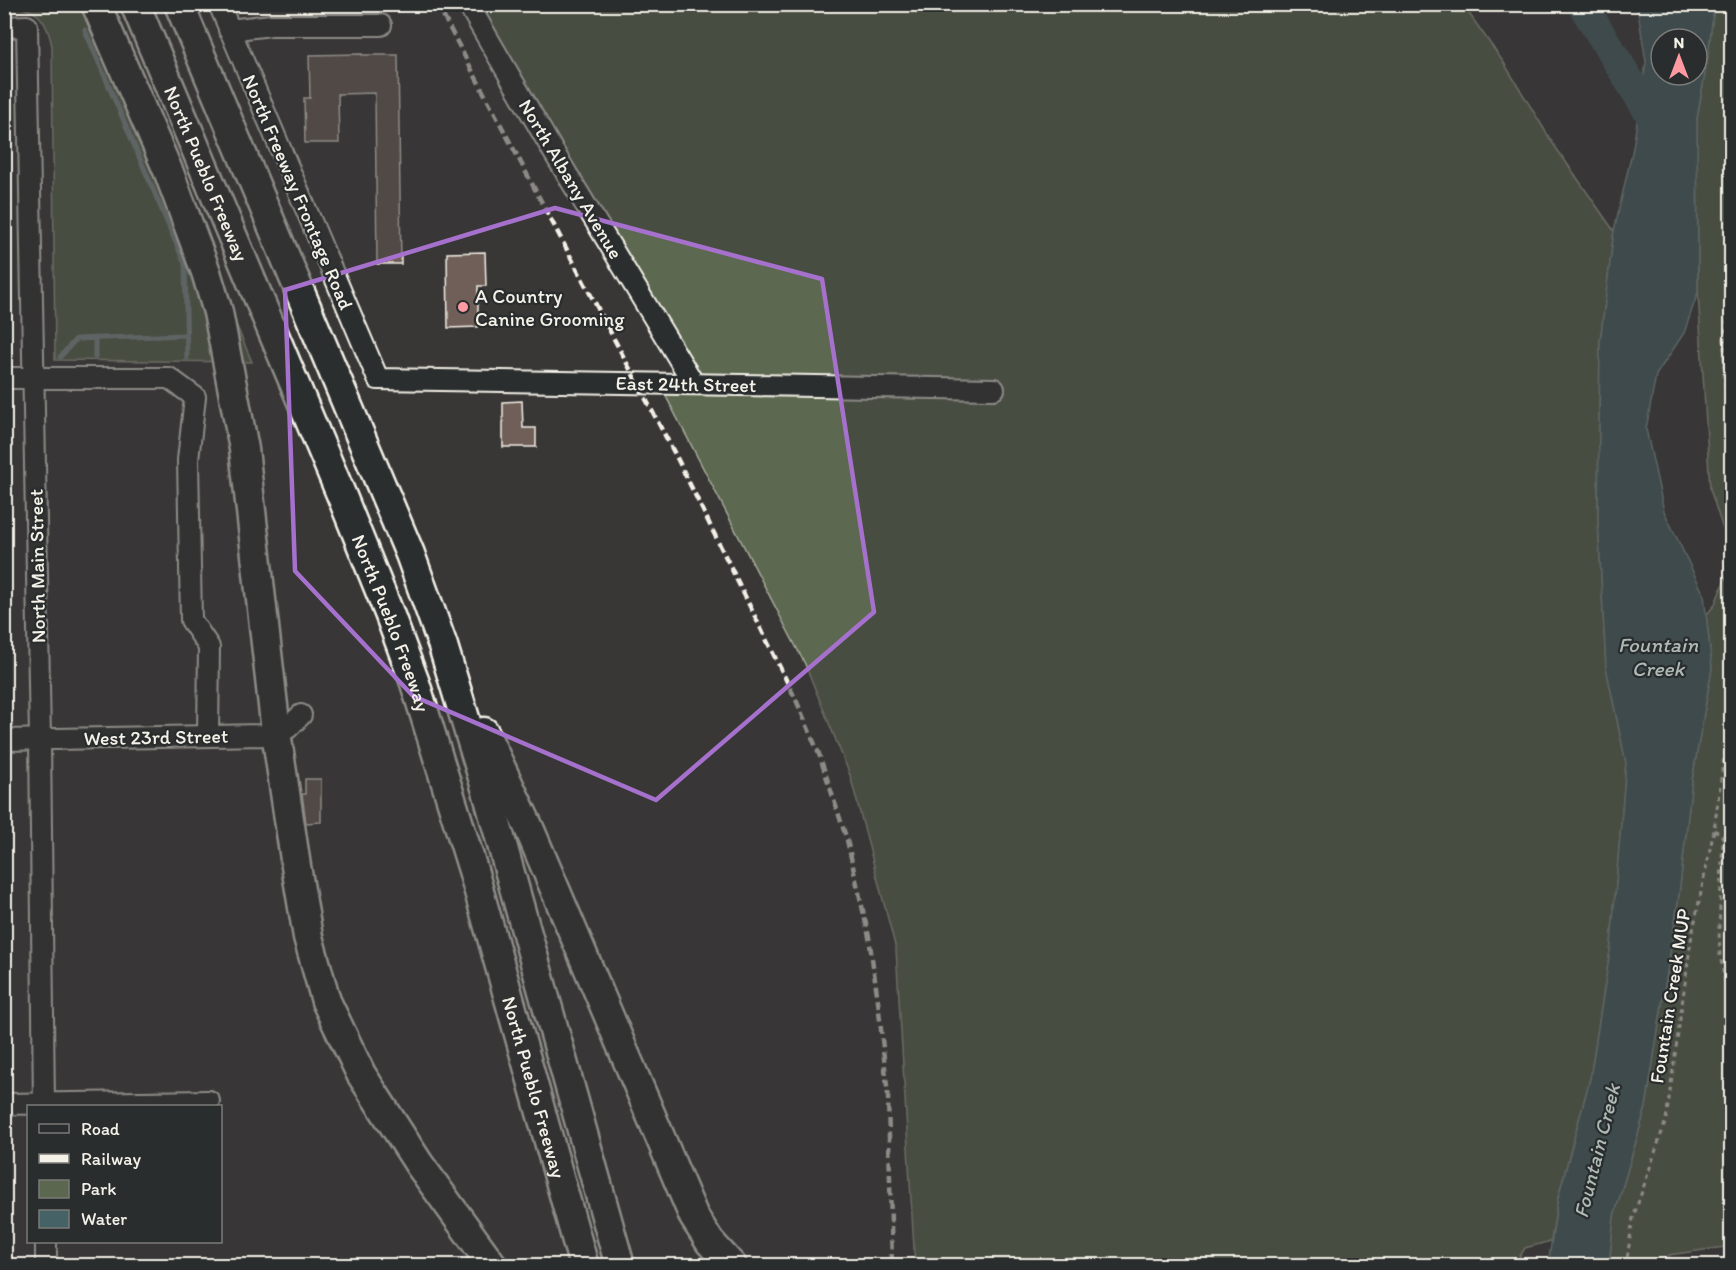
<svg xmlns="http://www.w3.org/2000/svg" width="1736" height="1270" font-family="Itim,sans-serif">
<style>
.green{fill:#5c674f;stroke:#a8ac9c;stroke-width:1.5}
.water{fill:#456366;stroke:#8b9c9a;stroke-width:1.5;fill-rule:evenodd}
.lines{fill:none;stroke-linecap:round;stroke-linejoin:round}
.stream{stroke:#8b9c9a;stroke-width:5}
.river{stroke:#456366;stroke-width:30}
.building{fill:#705f58;stroke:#f4f1e8;stroke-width:1.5}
.minor-casing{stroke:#f4f1e8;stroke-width:24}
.highway-casing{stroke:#f4f1e8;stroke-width:33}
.path{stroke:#f4f1e8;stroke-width:3;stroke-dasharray:4.5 4.5;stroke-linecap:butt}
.minor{stroke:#2a2d2e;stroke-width:20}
.highway{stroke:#2a2d2e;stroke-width:28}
.rail{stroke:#f4f1e8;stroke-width:4.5;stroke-dasharray:9 4.5;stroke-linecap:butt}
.marked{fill:none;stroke:#a571cd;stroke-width:4.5;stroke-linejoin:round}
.poi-dot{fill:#ff9aa2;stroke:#2a2d2e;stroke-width:2}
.labels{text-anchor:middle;stroke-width:4.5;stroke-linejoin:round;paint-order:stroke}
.street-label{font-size:20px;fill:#f4f1e8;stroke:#2a2d2e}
.poi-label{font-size:20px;fill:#f4f1e8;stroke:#2a2d2e;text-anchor:start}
.water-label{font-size:21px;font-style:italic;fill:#aeb8b4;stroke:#2a2d2e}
</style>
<rect width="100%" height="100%" fill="#383736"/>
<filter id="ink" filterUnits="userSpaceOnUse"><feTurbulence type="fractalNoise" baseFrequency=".0167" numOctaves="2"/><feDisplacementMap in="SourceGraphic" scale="12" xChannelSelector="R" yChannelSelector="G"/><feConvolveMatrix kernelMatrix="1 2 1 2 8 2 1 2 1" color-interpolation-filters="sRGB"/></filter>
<g filter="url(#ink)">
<g class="green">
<path d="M4,5H101L252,362L55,360L52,46C46,17 36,6 5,7Z"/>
<path d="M468,5H1463L1504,63L1552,142L1614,231L1600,342L1598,519L1606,667L1626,763L1611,945L1590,1079L1558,1198L1551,1241L1525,1248L1514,1266L915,1265L896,949L850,775L805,664L659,383L693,384Z"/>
<path d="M1714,5H1731V554L1710,489L1698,292L1697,118L1708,57Z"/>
<path d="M1731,565L1732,1085L1727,1113V1171L1732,1188L1731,1246L1669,1255L1670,1265L1609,1266L1614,1216L1646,1107L1679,895L1692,780L1712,668L1706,615L1714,606Z"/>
</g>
<path class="water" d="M1637,5H1714L1708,57L1697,118L1698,292L1684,333L1656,375L1646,429L1664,511L1704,595L1712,668L1692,780L1679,895L1646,1107L1614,1216L1609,1265H1548L1558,1198L1590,1079L1611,945L1626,763L1606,667L1598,519L1600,342L1614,231L1633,148L1646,62ZM1661,39H1697V75H1661Z"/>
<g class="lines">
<g class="stream">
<path d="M85,30L185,264L187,358"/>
<path d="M60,357L76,339L186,335"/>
<path d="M95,357V338"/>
</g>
<path class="river" d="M1582,4L1663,135"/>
</g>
<g class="building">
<path d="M362,54V55H398L401,264H377L375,93L338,94L339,143H305L304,98H310L309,55Z"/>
<path d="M485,252L486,286H478V327L448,328L447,253Z"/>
<path d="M522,401L523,428H536V447H503V402Z"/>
<path d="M305,779H321V822L306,823L302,794H305Z"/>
</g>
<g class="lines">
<defs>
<g id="minor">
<path d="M219,4L378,379L994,389"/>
<path d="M468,4L553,151L694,384"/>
<path d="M4,27L27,26L40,739L44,1106"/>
<path d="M229,30L271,25H381"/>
<path d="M4,378H169L195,397L188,460L191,620L209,647L208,736"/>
<path d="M4,740L269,735L288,728L301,715"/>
<path d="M4,1104L209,1101"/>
<path d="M46,1242V1266"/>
</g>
<g id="highway">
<path d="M96,4L169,173L206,272L218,312L244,449L276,732L296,866L308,937L326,1001L361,1074L419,1164L493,1266"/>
<path id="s1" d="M135,4L343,499L389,613L415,683L473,870L584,1266"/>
<path d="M179,4L410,554L443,646L487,791L620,1266"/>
<path d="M484,732L529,828L694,1217L710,1242L732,1266"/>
</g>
</defs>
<use href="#minor" class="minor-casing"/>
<use href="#highway" class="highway-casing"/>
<g class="path">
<path d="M1732,182V187"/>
<path d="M1732,302L1724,336V378L1732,451"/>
<path d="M1714,830L1721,834L1723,838L1719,929L1720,955L1732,1019"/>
<path d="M1626,1266L1633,1218L1666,1120L1691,940L1714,830L1724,757L1732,728"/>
</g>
<use href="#minor" class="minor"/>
<use href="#highway" class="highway"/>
<path class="rail" d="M437,4L677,458L797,702L819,754L847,840L869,937L878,1001L888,1096L892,1266"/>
</g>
</g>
<path d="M0 0H1736V1270H0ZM555,208L822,279L874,612L656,800L413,696L295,571L285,290Z" fill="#383736" fill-opacity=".55" fill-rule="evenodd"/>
<path class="marked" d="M555,208L822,279L874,612L656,800L413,696L295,571L285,290Z"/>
<circle class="poi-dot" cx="463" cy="307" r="6"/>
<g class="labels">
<g class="street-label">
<text dy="7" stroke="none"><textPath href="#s1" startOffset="184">North Pueblo Freeway</textPath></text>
<text transform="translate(571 179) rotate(59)" y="7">North Albany Avenue</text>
<text transform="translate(298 192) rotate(67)" y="7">North Freeway Frontage Road</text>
<text transform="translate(686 384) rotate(1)" y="7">East 24th Street</text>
<text transform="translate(37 566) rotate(-91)" y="7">North Main Street</text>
<text dy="7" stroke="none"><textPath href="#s1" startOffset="670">North Pueblo Freeway</textPath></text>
<text transform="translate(156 737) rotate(-1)" y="7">West 23rd Street</text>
<text transform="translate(1670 996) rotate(-81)" y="7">Fountain Creek MUP</text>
<text dy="7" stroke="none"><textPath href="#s1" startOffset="1156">North Pueblo Freeway</textPath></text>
</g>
<g class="poi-label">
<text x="475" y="303">A Country<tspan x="475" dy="23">Canine Grooming</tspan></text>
</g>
<g class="water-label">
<text x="1658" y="652">Fountain<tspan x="1658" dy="24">Creek</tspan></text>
<text transform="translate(1597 1151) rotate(-76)" y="7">Fountain Creek</text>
</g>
</g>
<rect width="1736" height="1270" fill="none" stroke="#2a2d2e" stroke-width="24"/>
<rect x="12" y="12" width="1712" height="1246" fill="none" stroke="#f4f1e8" stroke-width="2" filter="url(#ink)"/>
<rect x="27" y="1105" width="195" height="138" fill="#2a2d2e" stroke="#7b7b78" stroke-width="1.5"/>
<rect x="39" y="1124" width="30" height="9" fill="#2a2d2e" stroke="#7b7b78" stroke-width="1.5"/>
<text x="81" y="1135" font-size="18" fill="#f4f1e8">Road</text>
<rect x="39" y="1154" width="30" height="9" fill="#f4f1e8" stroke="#7b7b78" stroke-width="1.5"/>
<text x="81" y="1165" font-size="18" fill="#f4f1e8">Railway</text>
<rect x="39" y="1180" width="30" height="18" fill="#5c674f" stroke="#7b7b78" stroke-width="1.5"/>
<text x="81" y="1195" font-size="18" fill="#f4f1e8">Park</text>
<rect x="39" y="1210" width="30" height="18" fill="#456366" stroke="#7b7b78" stroke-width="1.5"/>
<text x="81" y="1225" font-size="18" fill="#f4f1e8">Water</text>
<g transform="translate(1679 57)"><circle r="28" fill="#2a2d2e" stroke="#7b7b78" stroke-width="1.5"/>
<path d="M0-4.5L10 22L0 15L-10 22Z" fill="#ff9aa2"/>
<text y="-9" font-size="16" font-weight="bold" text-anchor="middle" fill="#f4f1e8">N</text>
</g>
</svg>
